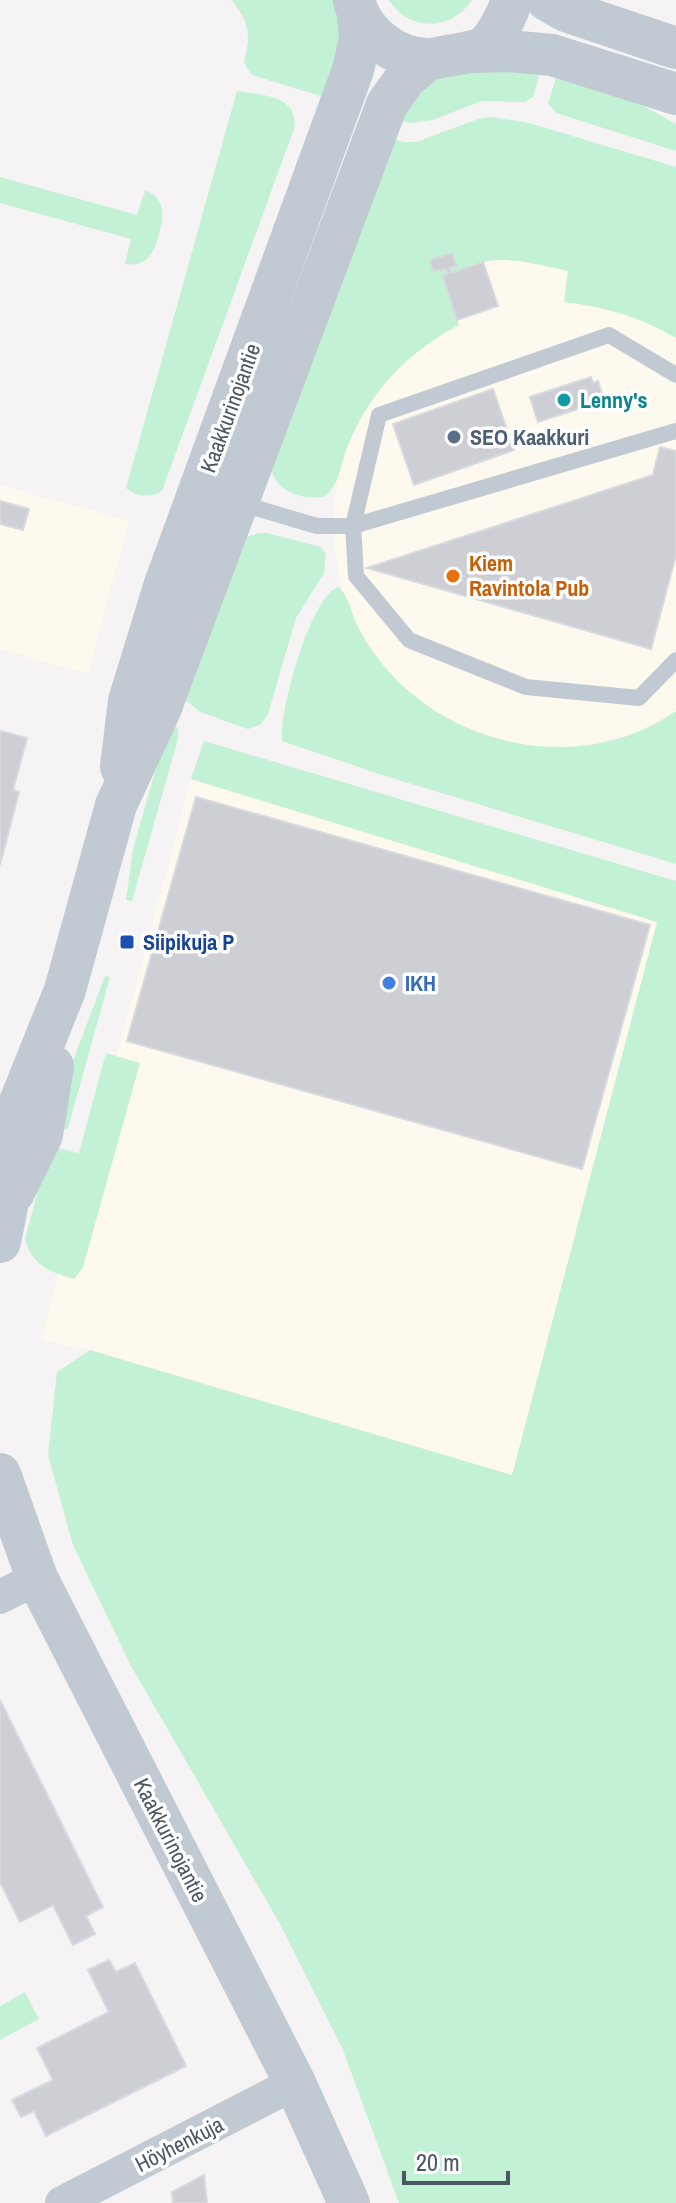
<svg xmlns="http://www.w3.org/2000/svg" width="676" height="2203" font-family="'Archivo Narrow',sans-serif">
<style>
.commercial{fill:#fdf9ef}
.green{fill:#c3f1d5}
.building{fill:#cdcfd5;stroke:#d7d9de;stroke-width:2}
.lines{fill:none;stroke-linecap:round;stroke-linejoin:round}
.service{stroke:#c1cad2;stroke-width:16}
.minor{stroke:#c1cad2;stroke-width:34}
.tertiary{stroke:#c1cad2;stroke-width:42}
.culture-dot{fill:#0f9aa8;stroke:#fff;stroke-width:3}
.service-dot{fill:#5c6f8a;stroke:#fff;stroke-width:3}
.food-dot{fill:#e8710a;stroke:#fff;stroke-width:3}
.transit-dot{fill:#1a4fb4;stroke:#fff;stroke-width:3}
.shop-dot{fill:#3f7fe0;stroke:#fff;stroke-width:3}
.labels{text-anchor:middle;stroke-width:7;stroke-linejoin:round;paint-order:stroke}
.culture-label{font-size:22px;font-weight:bold;fill:#0d838f;stroke:#fff;text-anchor:start}
.street-label{font-size:22px;fill:#4a5661;stroke:#fff}
.service-label{font-size:22px;font-weight:bold;fill:#4e5e75;stroke:#fff;text-anchor:start}
.food-label{font-size:22px;font-weight:bold;fill:#c56008;stroke:#fff;text-anchor:start}
.transit-label{font-size:22px;font-weight:bold;fill:#164399;stroke:#fff;text-anchor:start}
.shop-label{font-size:22px;font-weight:bold;fill:#366cbe;stroke:#fff;text-anchor:start}
</style>
<rect width="100%" height="100%" fill="#f5f3f3"/>
<g class="commercial">
<path d="M452,253L457,266L451,273L483,262L499,260L519,261L569,271L564,302L595,306L626,314L656,326L676,338V711L637,732L602,742L566,747L529,746L494,739L460,726L428,707L400,684L376,656L357,625L343,591L335,555L333,519L337,482L347,447L363,414L383,384L409,358L438,336L459,325L443,276L446,270L433,271L430,261Z"/>
<path d="M0,485L129,521L88,674L0,649Z"/>
<path d="M191,779L658,921L512,1475L90,1350L41,1340Z"/>
</g>
<g class="green">
<path d="M231,0H336L342,23L327,98L255,76L250,73L244,62C251,35 250,22 231,0Z"/>
<path d="M389,0H472C452,31 408,32 389,0Z"/>
<path d="M541,69L533,97L525,102L481,101L433,120L410,123L397,120L418,88L447,72Z"/>
<path d="M558,72L607,86L676,124V151L556,113L548,103Z"/>
<path d="M237,91C252,94 279,94 289,107C294,112 294,120 295,126L162,491C150,498 137,497 126,488Z"/>
<path d="M492,117L529,123L676,167V338C640,317 605,307 564,302L568,271C541,265 511,256 483,262C472,264 461,269 451,273L449,268L456,265L452,253L431,260L433,271L446,269L448,274L443,276L459,325C408,352 370,391 348,445C340,465 341,480 326,496C308,501 281,494 273,475C273,474 271,463 271,462L389,138L404,142H416L478,119Z"/>
<path d="M0,177L137,215L145,190C166,198 164,215 159,234C154,253 147,267 125,264L131,239L0,203Z"/>
<path d="M259,533H267L321,547L326,554L324,573L296,618L268,714L260,725L248,729L200,712L190,703L176,696L242,538Z"/>
<path d="M338,587C349,595 351,613 357,625C362,635 369,647 376,656C443,747 581,778 676,711V864L382,775L282,741C279,712 310,597 338,587Z"/>
<path d="M169,723L178,728V739L132,901L126,900L133,849Z"/>
<path d="M204,741L676,881V2203H399L343,2050L280,1924L130,1664L73,1545L48,1455L57,1372L90,1350L512,1475L657,922L191,779Z"/>
<path d="M105,976L110,977L68,1128L64,1130L73,1061Z"/>
<path d="M106,1053L140,1063L83,1267L74,1279C51,1273 31,1264 25,1239L50,1146L79,1153Z"/>
<path d="M25,1992L39,2019L0,2040V2006Z"/>
</g>
<g class="building">
<path d="M452,253L457,266L449,268L451,273L483,262L498,306L457,320L443,276L448,274L446,269L433,271L430,260Z"/>
<path d="M591,377L593,383L598,381L602,394L597,396L599,402L538,422L530,397Z"/>
<path d="M493,389L514,450L414,485L393,424Z"/>
<path d="M660,447L676,451V555L651,649L367,568L653,475Z"/>
<path d="M0,501L29,509L23,530L0,524Z"/>
<path d="M0,731L27,738L13,790L19,792L0,865Z"/>
<path d="M196,797L650,925L582,1169L127,1041Z"/>
<path d="M0,1700L103,1907L86,1916L95,1934L73,1945L53,1905L20,1922L0,1882Z"/>
<path d="M109,1960L116,1972L135,1963L186,2066L46,2136L34,2111L21,2117L12,2100L53,2080L37,2048L109,2012L88,1970Z"/>
<path d="M204,2175L207,2203H173L172,2192Z"/>
</g>
<g class="lines">
<g class="service">
<path d="M676,375L609,335L379,415L353,526L356,576L409,640L526,687L639,698L676,660"/>
<path d="M239,503L317,526H353L676,431"/>
</g>
<g class="minor">
<path d="M0,1597L37,1578"/>
<path d="M62,2203L295,2083"/>
</g>
<g class="tertiary">
<path d="M547,0L566,11L676,48"/>
<path d="M354,1C363,33 394,59 428,59C436,59 445,56 453,55C482,50 488,50 502,23C506,15 510,9 511,0"/>
<path d="M474,52L508,51L552,55L676,94"/>
<path d="M121,767L129,701L165,584L353,70L360,39L358,16"/>
<path d="M14,1192L42,1135L53,1066"/>
<path d="M0,1242L8,1202L10,1127L65,990L116,805L160,710L387,104L405,79L428,59"/>
<path d="M0,1474L37,1578L295,2083L349,2203"/>
</g>
</g>
<circle class="culture-dot" cx="564" cy="400" r="8"/>
<circle class="service-dot" cx="454" cy="437" r="8"/>
<circle class="food-dot" cx="453" cy="576" r="8"/>
<rect class="transit-dot" x="119" y="934" width="16" height="16" rx="4"/>
<circle class="shop-dot" cx="389" cy="983" r="8"/>
<g class="labels">
<g class="culture-label">
<text x="580" y="408">Lenny's</text>
</g>
<g class="street-label">
<text transform="translate(230 408) rotate(-70)" y="8">Kaakkurinojantie</text>
<text transform="translate(171 1840) rotate(63)" y="8">Kaakkurinojantie</text>
<text transform="translate(179 2144) rotate(-27)" y="8">Höyhenkuja</text>
</g>
<g class="service-label">
<text x="470" y="445">SEO Kaakkuri</text>
</g>
<g class="food-label">
<text x="469" y="571">Kiem<tspan x="469" dy="25">Ravintola Pub</tspan></text>
</g>
<g class="transit-label">
<text x="143" y="950">Siipikuja P</text>
</g>
<g class="shop-label">
<text x="405" y="991">IKH</text>
</g>
</g>
<path d="M404 2171v12h104v-12" fill="none" stroke="#4a5661" stroke-width="4"/>
<text x="416" y="2171" font-size="24" fill="#4a5661" stroke="#ffffff" stroke-width="6" paint-order="stroke">20 m</text>
</svg>
